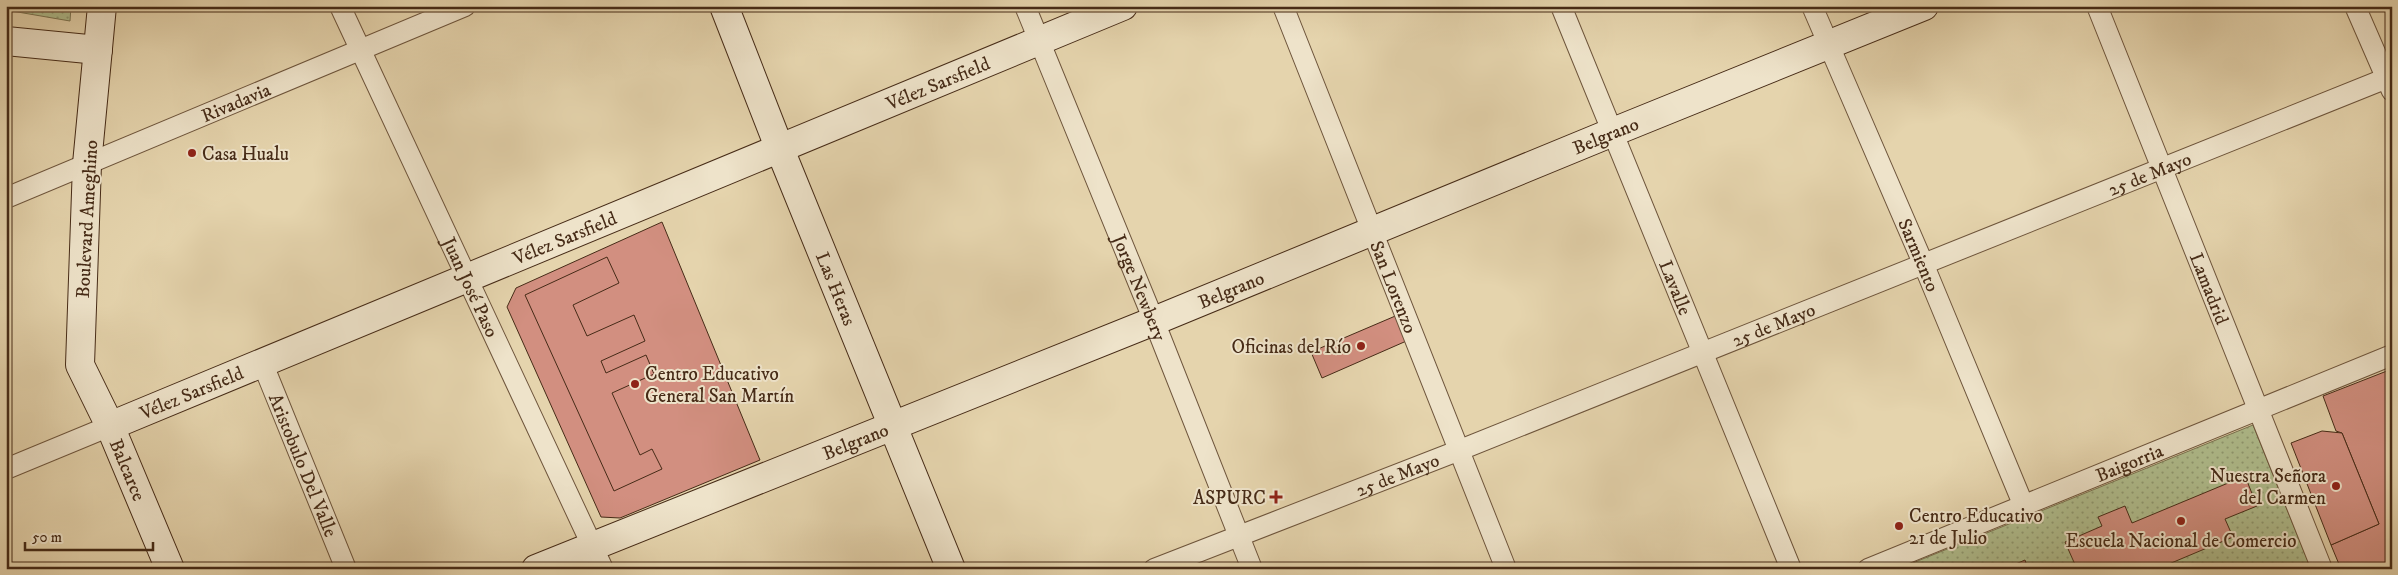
<svg xmlns="http://www.w3.org/2000/svg" width="2398" height="575" font-family="'IM FELL DW Pica',serif">
<style>
.park{fill:url(#park-dots);stroke:#7b7452}
.building{fill:#d28f80;stroke:#462b17}
.lines{fill:none;stroke-linecap:round;stroke-linejoin:round}
.street-casing{stroke:#6e553c;stroke-width:22}
.secondary-casing{stroke:#462b17;stroke-width:30}
.street{stroke:#eee3ca;stroke-width:20}
.secondary{stroke:#eee3ca;stroke-width:28}
.poi-dot{fill:#8f2418;stroke:#eee3ca;stroke-width:2}
.labels{text-anchor:middle;stroke-width:4;stroke-linejoin:round;paint-order:stroke}
.street-label{font-size:19px;fill:#462b17;stroke:#eee3ca}
.poi-label{font-size:19px;fill:#462b17;stroke:#eee3ca;text-anchor:start}
</style>
<defs>
<pattern id="park-dots" width="8" height="8" patternUnits="userSpaceOnUse" patternTransform="scale(1.25)"><rect width="8" height="8" fill="#b0be8e"/><path d="M2 2h.1M6 6h.1" fill="none" stroke="#919b73" stroke-width="1.8" stroke-linecap="round"/></pattern>
</defs>
<rect width="100%" height="100%" fill="#e5d4ad"/>
<filter id="stains"><feTurbulence type="fractalNoise" baseFrequency=".004" numOctaves="4"/><feColorMatrix values="0 0 0 0 .2 0 0 0 0 .09 0 0 0 0 .02 0 0 0 .5 -.17"/></filter>
<radialGradient id="worn" r=".72"><stop offset=".6" stop-color="#630" stop-opacity="0"/><stop offset="1" stop-color="#630" stop-opacity=".3"/></radialGradient>
<g class="park">
<path d="M6,6H71L70,21L6,10Z"/>
<path d="M2253,425L2311,569H1898Z"/>
</g>
<g class="building">
<path d="M662,222L760,460L620,518L601,517L507,307L516,288Z"/>
<path d="M607,257L619,283L573,305L587,336L634,315L645,341L601,361L606,373L646,355L654,374L612,393L640,455L652,449L662,469L614,491L525,295Z"/>
<path d="M1400,314L1411,339L1322,378L1311,352Z"/>
<path d="M2392,369V569H2341L2331,545L2379,524L2342,433L2336,431L2323,396Z"/>
<path d="M2322,431L2342,433L2379,524L2331,545L2291,443Z"/>
<path d="M2245,476L2257,506L2225,519L2233,537L2157,569H2107L2105,565L2096,569H2077L2065,542L2102,526L2098,517L2125,506L2132,523Z"/>
<path d="M2025,560L2028,569H2004Z"/>
</g>
<g class="lines">
<defs>
<g id="street">
<path id="s1" d="M340,6L603,569"/>
<path id="s2" d="M1025,6L1154,321L1252,569"/>
<path id="s3" d="M1283,6L1506,569"/>
<path id="s4" d="M1561,6L1791,569"/>
<path id="s5" d="M1812,6L1923,263L2023,504"/>
<path id="s6" d="M2097,6L2322,569"/>
<path d="M2355,6L2392,91"/>
<path id="s7" d="M6,198L465,6"/>
<path id="s8" d="M262,362L346,569"/>
<path d="M6,469L110,426"/>
<path id="s9" d="M1154,569L1460,450L2392,76"/>
<path id="s10" d="M1868,569L2392,355"/>
</g>
<g id="secondary">
<path id="s11" d="M102,6L87,164L80,365L110,426L170,569"/>
<path id="s12" d="M724,6L779,147L951,569"/>
<path d="M6,41L98,50"/>
<path id="s13" d="M110,426L1123,6"/>
<path id="s14" d="M536,569L1154,321L1613,132L1924,6"/>
</g>
</defs>
<use href="#street" class="street-casing"/>
<use href="#secondary" class="secondary-casing"/>
<use href="#street" class="street"/>
<use href="#secondary" class="secondary"/>
</g>
<g class="poi-dot">
<circle cx="192" cy="153" r="5"/>
<circle cx="1361" cy="346" r="5"/>
<circle cx="635" cy="384" r="5"/>
<circle cx="2336" cy="486" r="5"/>
<path d="M1273.5 489.5h5v5h5v5h-5v5h-5v-5h-5v-5h5z"/>
<circle cx="2181" cy="521" r="5"/>
<circle cx="1899" cy="526" r="5"/>
</g>
<g class="labels">
<g class="street-label">
<text dy="7" stroke="none"><textPath href="#s13" startOffset="896">Vélez Sarsfield</textPath></text>
<text dy="7" stroke="none"><textPath href="#s7" startOffset="249">Rivadavia</textPath></text>
<text dy="7" stroke="none"><textPath href="#s14" startOffset="1154">Belgrano</textPath></text>
<text dy="7" stroke="none"><textPath href="#s9" startOffset="1071">25 de Mayo</textPath></text>
<text transform="translate(86 219) rotate(-87)" y="7">Boulevard Ameghino</text>
<text dy="7" stroke="none"><textPath href="#s13" startOffset="492">Vélez Sarsfield</textPath></text>
<text dy="7" stroke="none"><textPath href="#s5" startOffset="271">Sarmiento</textPath></text>
<text dy="7" stroke="none"><textPath href="#s1" startOffset="310">Juan José Paso</textPath></text>
<text dy="7" stroke="none"><textPath href="#s2" startOffset="304">Jorge Newbery</textPath></text>
<text dy="7" stroke="none"><textPath href="#s3" startOffset="302">San Lorenzo</textPath></text>
<text dy="7" stroke="none"><textPath href="#s6" startOffset="304">Lamadrid</textPath></text>
<text dy="7" stroke="none"><textPath href="#s12" startOffset="304">Las Heras</textPath></text>
<text dy="7" stroke="none"><textPath href="#s4" startOffset="304">Lavalle</textPath></text>
<text dy="7" stroke="none"><textPath href="#s14" startOffset="749">Belgrano</textPath></text>
<text dy="7" stroke="none"><textPath href="#s9" startOffset="666">25 de Mayo</textPath></text>
<text dy="7" stroke="none"><textPath href="#s13" startOffset="88">Vélez Sarsfield</textPath></text>
<text dy="7" stroke="none"><textPath href="#s14" startOffset="344">Belgrano</textPath></text>
<text dy="7" stroke="none"><textPath href="#s10" startOffset="282">Baigorria</textPath></text>
<text dy="7" stroke="none"><textPath href="#s8" startOffset="111">Aristobulo Del Valle</textPath></text>
<text dy="7" stroke="none"><textPath href="#s11" startOffset="475">Balcarce</textPath></text>
<text dy="7" stroke="none"><textPath href="#s9" startOffset="261">25 de Mayo</textPath></text>
</g>
<g class="poi-label">
<text x="202" y="160">Casa Hualu</text>
<text x="1351" y="353" text-anchor="end">Oficinas del Río</text>
<text x="645" y="380">Centro Educativo<tspan x="645" dy="22">General San Martín</tspan></text>
<text x="2326" y="482" text-anchor="end">Nuestra Señora<tspan x="2326" dy="22">del Carmen</tspan></text>
<text x="1266" y="504" text-anchor="end">ASPURC</text>
<text x="1909" y="522">Centro Educativo<tspan x="1909" dy="22">21 de Julio</tspan></text>
<text x="2181" y="547" text-anchor="middle">Escuela Nacional de Comercio</text>
</g>
</g>
<rect width="2398" height="575" fill="none" stroke="#e5d4ad" stroke-width="25"/>
<rect x="8" y="8" width="2383" height="560" fill="none" stroke="#462b17" stroke-width="2.5"/>
<rect x="12" y="12" width="2373" height="550" fill="none" stroke="#462b17"/>
<path d="M25 542v8h128v-8" fill="none" stroke="#462b17" stroke-width="2.5"/>
<text x="32" y="542" font-size="15" fill="#462b17" stroke="#eee3ca" stroke-width="4" paint-order="stroke">50 m</text>
<rect width="100%" height="100%" filter="url(#stains)"/>
<rect width="100%" height="100%" fill="url(#worn)"/>
</svg>
